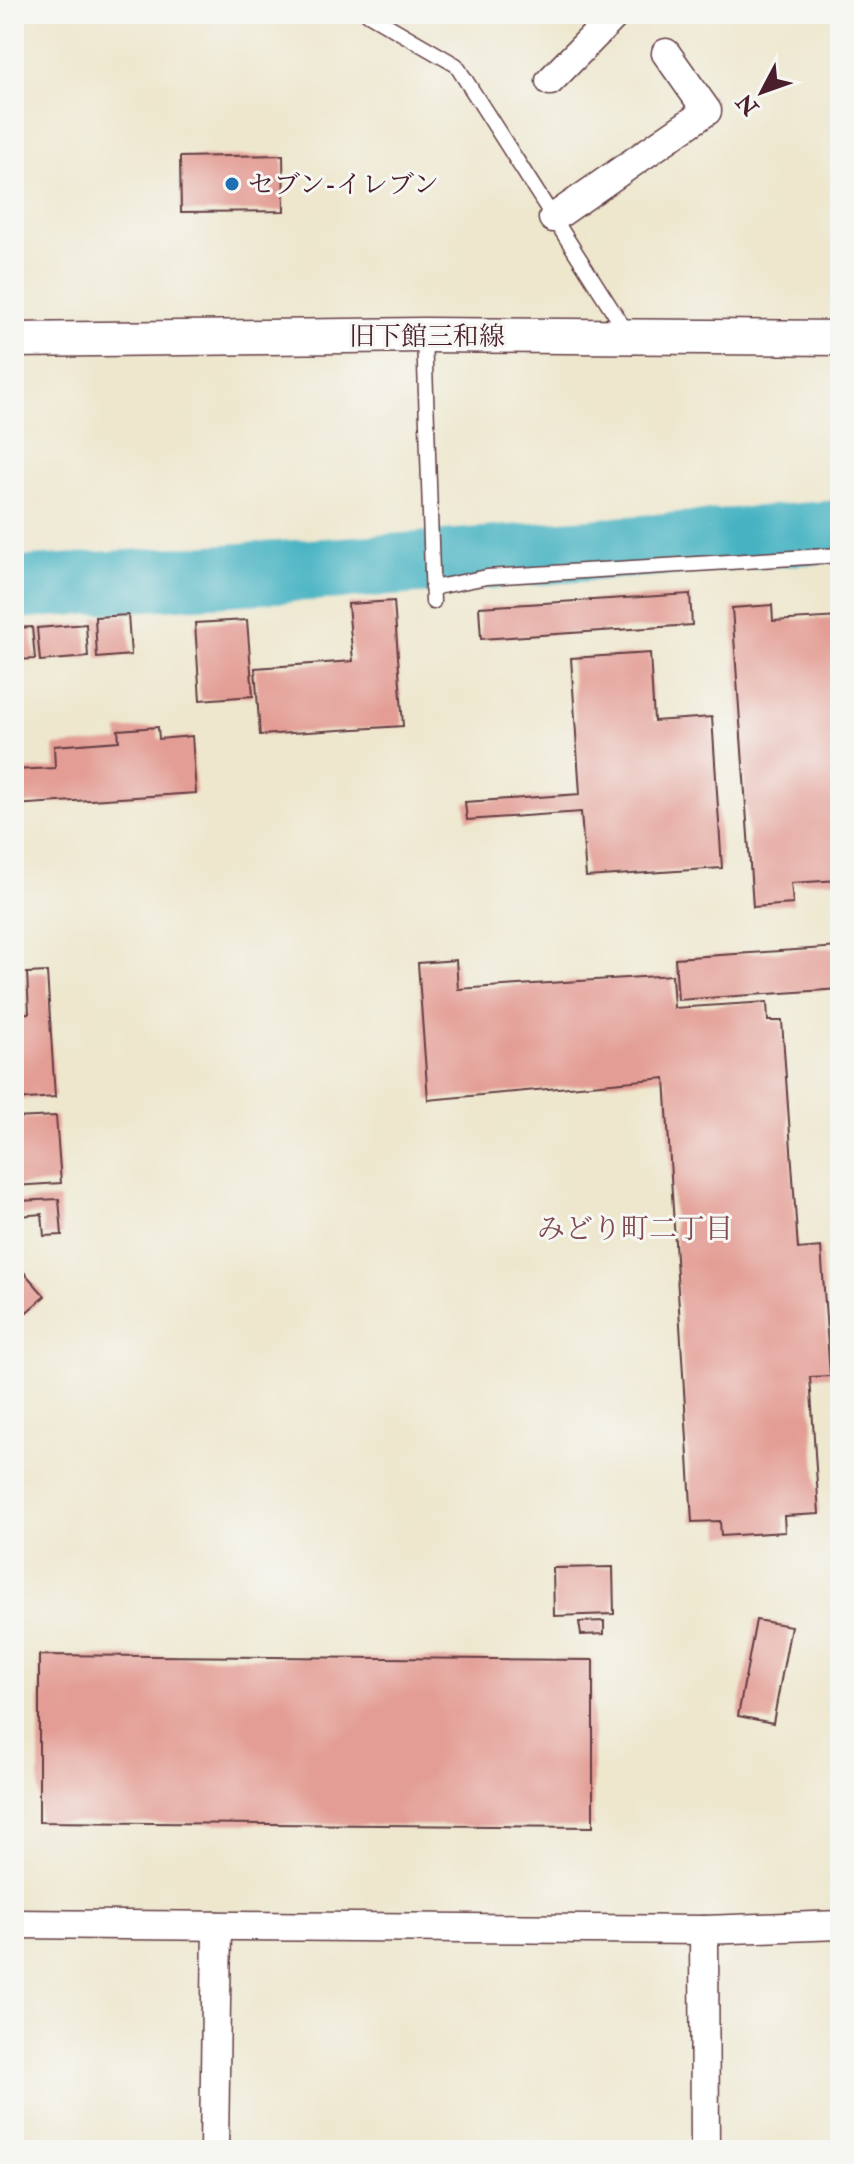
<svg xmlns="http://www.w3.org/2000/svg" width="854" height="2164" font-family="'IM FELL Double Pica','Noto Serif JP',serif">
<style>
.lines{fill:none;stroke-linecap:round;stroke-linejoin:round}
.river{stroke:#46b3c2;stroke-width:62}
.building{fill:#e39d94}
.service-casing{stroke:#633d43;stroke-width:17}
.minor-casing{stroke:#633d43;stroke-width:31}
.tertiary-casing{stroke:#633d43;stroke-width:37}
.service{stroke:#fff;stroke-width:14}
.minor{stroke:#fff;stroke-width:28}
.tertiary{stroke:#fff;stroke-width:34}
.poi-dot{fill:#1f6fb2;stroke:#f6f6f2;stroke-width:3}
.labels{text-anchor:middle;stroke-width:6;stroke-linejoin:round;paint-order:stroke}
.poi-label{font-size:26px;fill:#4a1f2b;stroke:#f6f6f2;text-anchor:start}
.street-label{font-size:26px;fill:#4a1f2b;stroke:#f6f6f2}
.neighbourhood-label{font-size:28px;fill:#804b50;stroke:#f6f6f2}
</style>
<rect width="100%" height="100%" fill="#f6f6f2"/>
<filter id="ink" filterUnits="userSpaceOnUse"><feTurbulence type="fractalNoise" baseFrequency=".0125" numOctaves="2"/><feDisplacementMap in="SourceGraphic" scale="16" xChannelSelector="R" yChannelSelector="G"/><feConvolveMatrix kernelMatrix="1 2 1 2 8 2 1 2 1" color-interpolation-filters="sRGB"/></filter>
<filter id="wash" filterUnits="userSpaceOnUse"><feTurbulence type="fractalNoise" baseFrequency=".006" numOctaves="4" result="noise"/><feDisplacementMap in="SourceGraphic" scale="32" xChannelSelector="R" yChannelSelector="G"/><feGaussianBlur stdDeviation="1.8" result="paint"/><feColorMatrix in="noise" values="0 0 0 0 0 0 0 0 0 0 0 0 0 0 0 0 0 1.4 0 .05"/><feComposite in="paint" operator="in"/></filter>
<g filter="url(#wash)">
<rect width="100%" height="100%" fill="#eee7ce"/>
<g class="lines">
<path class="river" d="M14,588L391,565L840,531"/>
</g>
<g id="blocks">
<g class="building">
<path d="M283,155L284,211L181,212L180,157Z"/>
<path d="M690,594L692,625L481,639L479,607Z"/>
<path d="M394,601L403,726L260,735L255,668L353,661L348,604Z"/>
<path d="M772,605L773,621L840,617V880L791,883L793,904L753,907L732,608Z"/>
<path d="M128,615L131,655L97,658L95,617Z"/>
<path d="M247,620L253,696L200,700L195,623Z"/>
<path d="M86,624L88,657L40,661L37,628Z"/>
<path d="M32,627L35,659L14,660V628Z"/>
<path d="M650,653L654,721L712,717L722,868L586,877L581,812L467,820L465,802L580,794L571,658Z"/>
<path d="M158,727L159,739L192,736L196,793L14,805V770L55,768L54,746L119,741L118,730Z"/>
<path d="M840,947V989L678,1000L675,958Z"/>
<path d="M456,960L458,989L672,975L674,1008L767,1002L768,1021H782L798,1249L821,1247L830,1376L810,1377L819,1514L784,1516L785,1532L721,1536L720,1521L692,1522L665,1078L428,1100L418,963Z"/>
<path d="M47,972L55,1097L14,1100V1014L29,1013L27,973Z"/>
<path d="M56,1116L61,1183L14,1186V1118Z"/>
<path d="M59,1199L62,1235L44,1236L42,1214L19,1216L18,1201Z"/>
<path d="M14,1261L45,1296L14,1323Z"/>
<path d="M613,1567L614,1614L554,1616L553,1568Z"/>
<path d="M756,1620L791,1626L773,1723L738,1716Z"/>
<path d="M604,1621V1634L581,1635L579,1622Z"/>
<path d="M39,1655L593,1660V1827L39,1822Z"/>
</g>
</g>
</g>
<g filter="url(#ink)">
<use href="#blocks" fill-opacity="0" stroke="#633d43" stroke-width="2"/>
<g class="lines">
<defs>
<g id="service">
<path d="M368,14L456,65L627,333"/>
<path d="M424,335L433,602"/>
<path d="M432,588L487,577L840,555"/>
</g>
<g id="minor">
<path d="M550,81L616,14"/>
<path d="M553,218L707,111L666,53"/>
<path d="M14,1924L704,1930L840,1925"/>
<path d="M704,1930L705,2150"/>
<path d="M214,2150L217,1926"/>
</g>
<path id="tertiary" d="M14,340L424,335L840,338"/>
</defs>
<use href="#service" class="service-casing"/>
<use href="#minor" class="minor-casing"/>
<use href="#tertiary" class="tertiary-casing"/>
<use href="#service" class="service"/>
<use href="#minor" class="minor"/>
<use href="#tertiary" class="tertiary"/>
</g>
</g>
<circle class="poi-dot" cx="232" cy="184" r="8"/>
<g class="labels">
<g class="poi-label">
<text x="248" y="193">セブン-イレブン</text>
</g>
<g class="street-label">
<text x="427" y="345">旧下館三和線</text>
</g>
<g class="neighbourhood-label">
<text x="635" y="1238">みどり町二丁目</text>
</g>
</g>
<rect width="854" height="2164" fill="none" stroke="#f6f6f2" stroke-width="48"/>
<g transform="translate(762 92) rotate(229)" stroke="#f6f6f2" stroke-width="6" paint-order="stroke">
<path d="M0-6L14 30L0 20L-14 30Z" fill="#4a1f2b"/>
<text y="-12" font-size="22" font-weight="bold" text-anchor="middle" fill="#4a1f2b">N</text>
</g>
</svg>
